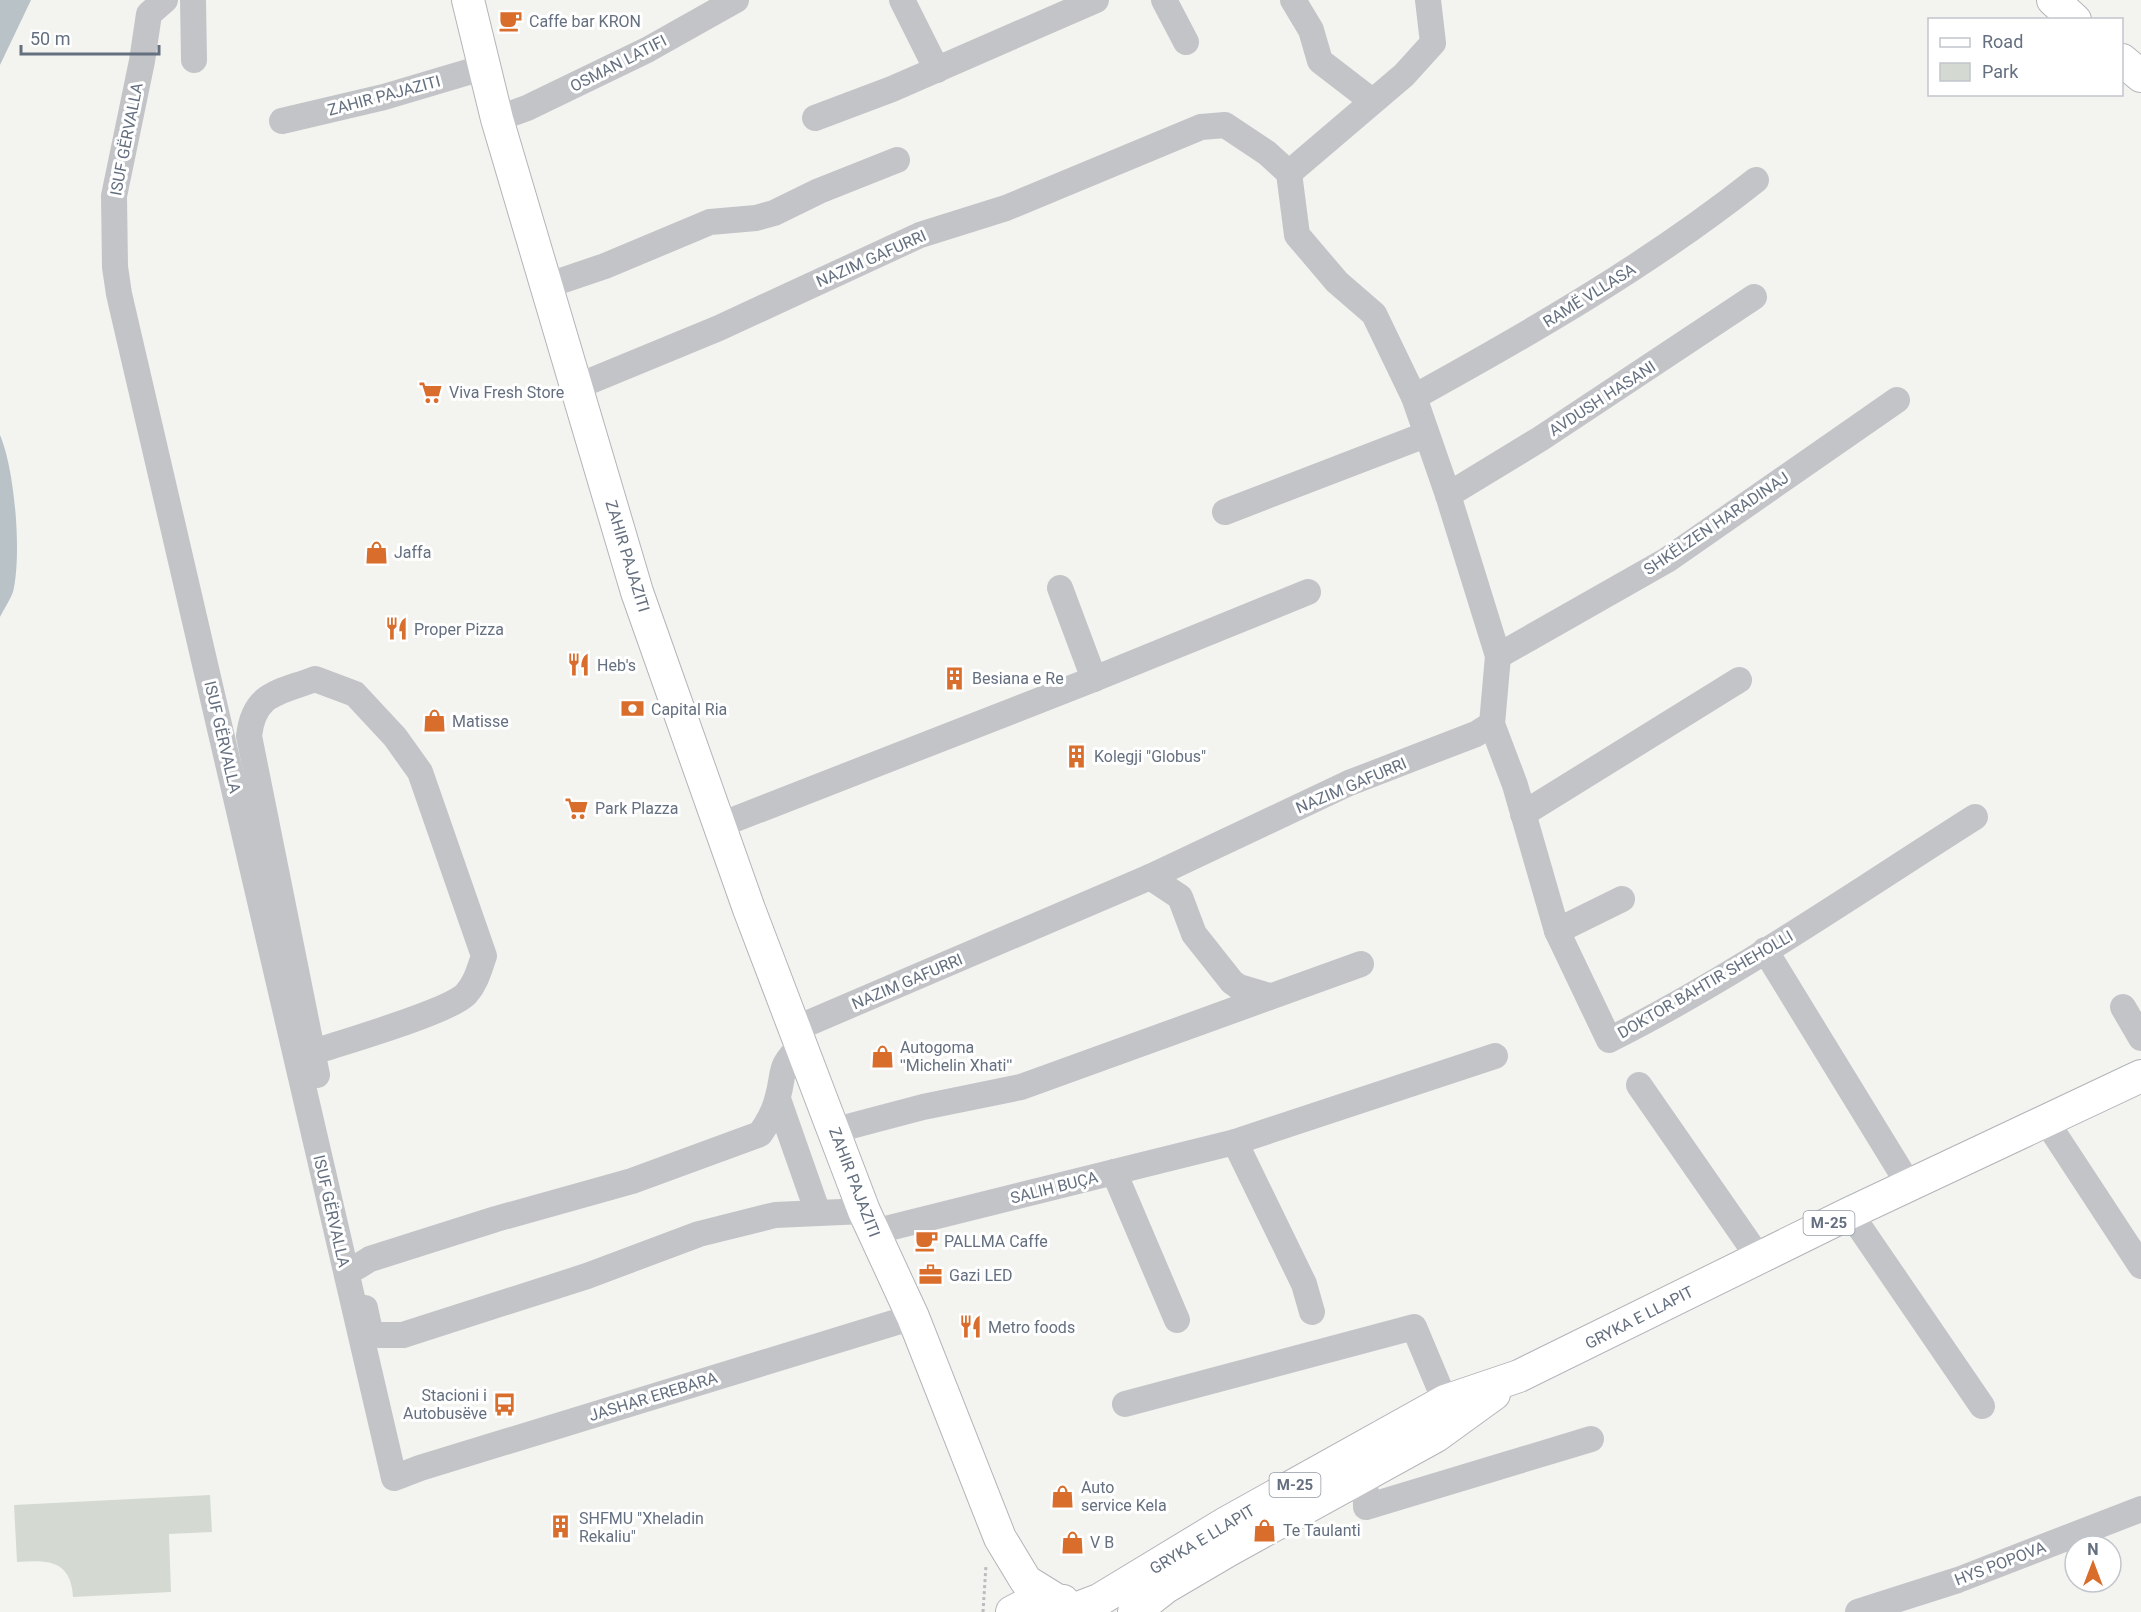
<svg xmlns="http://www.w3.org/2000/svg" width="2141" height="1612" font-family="Roboto,sans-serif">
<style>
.green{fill:#d4dad1}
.water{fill:#b9c2c7}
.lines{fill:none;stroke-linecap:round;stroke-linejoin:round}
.major-casing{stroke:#b2b5b9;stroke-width:34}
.path{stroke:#bbbcbf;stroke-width:3;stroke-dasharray:3 3;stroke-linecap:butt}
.minor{stroke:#c2c4c8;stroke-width:26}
.major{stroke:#fff;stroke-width:32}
.labels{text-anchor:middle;stroke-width:6;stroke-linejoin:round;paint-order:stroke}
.shield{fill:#fff;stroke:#929aa5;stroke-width:1.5}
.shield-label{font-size:15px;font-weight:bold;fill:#646f7f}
.poi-label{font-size:16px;fill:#646f7f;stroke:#fff;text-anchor:start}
.street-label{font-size:16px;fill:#646f7f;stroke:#fff}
</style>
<rect width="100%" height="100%" fill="#f3f4f0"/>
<path class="green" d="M210,1495L212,1532L169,1534L171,1592L73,1597C71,1560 48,1560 17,1562L14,1505Z"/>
<g class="water">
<path d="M0,0H31L0,65Z"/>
<path d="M0,435C15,470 22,555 13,592C10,600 4,609 0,617Z"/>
</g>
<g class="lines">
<defs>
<g id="major">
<path d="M468,0L497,119L637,592L749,909L864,1211L913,1317L1000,1538L1026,1581L1055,1599"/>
<path d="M2053,0L2075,20"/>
<path d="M2122,60L2141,76"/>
<path d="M1078,1608L1099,1600L1226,1523L1445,1401L1519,1376L1850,1213L2141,1076"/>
<path d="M1012,1612L1037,1599L1063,1601"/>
<path d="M1134,1612L1166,1587L1229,1550L1436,1436L1494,1394"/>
</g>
</defs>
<use href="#major" class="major-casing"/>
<path class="path" d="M983,1612L986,1565"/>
<g class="minor">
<path d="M165,0L149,14L142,61L114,196L115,267L119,294L394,1478L420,1468L913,1317"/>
<path d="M193,0L194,60"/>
<path d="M902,0L937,70"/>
<path d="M1164,0L1186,42"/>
<path d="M1293,0L1311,30L1320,61L1372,101"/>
<path d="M815,118L892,89L1096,0"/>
<path d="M497,119L527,108L647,50L736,0"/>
<path d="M282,121L384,97L485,67"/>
<path d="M1289,173L1297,235L1337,282L1374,314L1414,397L1448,495L1498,656L1492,724L1515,785L1557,931L1609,1040C1736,976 1855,893 1975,817"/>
<path d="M546,286L605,266L710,222L756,218L774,213L819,191L897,160"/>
<path d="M576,387L719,328L920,235L1006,208L1201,127L1225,125L1267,153L1289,173L1404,75L1433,43L1428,0"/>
<path d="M1414,397C1532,332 1650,264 1756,180"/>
<path d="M1448,495L1540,439L1754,297"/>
<path d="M1225,512L1425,435"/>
<path d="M1060,588L1094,679"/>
<path d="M1498,656L1667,560L1897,400"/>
<path d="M1523,814L1739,680"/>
<path d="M720,822L733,820L1094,679L1308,592"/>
<path d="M1150,877L1180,897L1194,934L1232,982L1239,987L1269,996"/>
<path d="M1557,931L1622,899"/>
<path d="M1765,950L1909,1185"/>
<path d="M2123,1007L2141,1038"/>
<path d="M797,1028L1150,877L1349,783L1476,734L1492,724"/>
<path d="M314,1052C343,1042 449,1012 466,994C476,983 479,970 484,956L420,772L395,737L355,694L315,679C279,693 254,692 249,736L317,1075"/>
<path d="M1639,1085L1759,1258"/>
<path d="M778,1099L818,1213"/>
<path d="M2046,1121L2141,1266"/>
<path d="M836,1130L923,1107L1021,1087L1361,964"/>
<path d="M1235,1142L1304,1284L1312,1312"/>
<path d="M1114,1172L1177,1320"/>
<path d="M1850,1213L1982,1406"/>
<path d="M873,1232L1235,1142L1495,1056"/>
<path d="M357,1267L370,1259L496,1219L632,1181L760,1134C767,1124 774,1112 777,1100C786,1070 776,1070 802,1044"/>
<path d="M365,1308L370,1331L379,1335H403L587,1276L699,1234L775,1215L864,1211"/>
<path d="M1125,1404L1414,1327L1445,1401"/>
<path d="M1365,1474L1366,1507L1591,1439"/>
<path d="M1858,1612L1958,1580L2141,1509"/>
</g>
<use href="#major" class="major"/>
</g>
<defs>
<symbol id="cafe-bare" viewBox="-9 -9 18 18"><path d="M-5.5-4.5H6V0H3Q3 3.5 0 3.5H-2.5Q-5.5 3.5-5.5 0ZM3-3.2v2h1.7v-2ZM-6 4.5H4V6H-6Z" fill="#d96d2b" stroke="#fff" stroke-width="2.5" paint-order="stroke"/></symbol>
<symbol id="supermarket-bare" viewBox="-9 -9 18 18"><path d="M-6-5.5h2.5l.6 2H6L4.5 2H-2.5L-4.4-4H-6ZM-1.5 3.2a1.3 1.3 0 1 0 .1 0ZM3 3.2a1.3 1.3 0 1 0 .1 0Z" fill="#d96d2b" stroke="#fff" stroke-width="2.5" paint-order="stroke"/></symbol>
<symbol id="shop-bare" viewBox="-9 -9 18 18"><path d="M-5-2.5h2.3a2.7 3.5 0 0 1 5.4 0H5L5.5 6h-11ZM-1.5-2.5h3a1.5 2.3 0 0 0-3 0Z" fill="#d96d2b" stroke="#fff" stroke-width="2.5" paint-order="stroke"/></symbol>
<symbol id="restaurant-bare" viewBox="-9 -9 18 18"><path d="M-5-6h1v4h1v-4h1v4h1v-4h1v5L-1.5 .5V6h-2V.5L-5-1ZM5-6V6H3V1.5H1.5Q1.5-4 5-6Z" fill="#d96d2b" stroke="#fff" stroke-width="2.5" paint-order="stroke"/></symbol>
<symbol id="building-bare" viewBox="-9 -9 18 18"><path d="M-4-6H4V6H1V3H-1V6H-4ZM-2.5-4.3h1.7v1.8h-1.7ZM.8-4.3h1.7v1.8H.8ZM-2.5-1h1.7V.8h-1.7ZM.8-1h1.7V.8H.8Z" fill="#d96d2b" stroke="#fff" stroke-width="2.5" paint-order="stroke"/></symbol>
<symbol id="bank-bare" viewBox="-9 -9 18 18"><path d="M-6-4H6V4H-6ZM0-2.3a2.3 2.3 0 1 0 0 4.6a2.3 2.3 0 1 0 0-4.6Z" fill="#d96d2b" stroke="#fff" stroke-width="2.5" paint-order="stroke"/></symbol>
<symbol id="office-bare" viewBox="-9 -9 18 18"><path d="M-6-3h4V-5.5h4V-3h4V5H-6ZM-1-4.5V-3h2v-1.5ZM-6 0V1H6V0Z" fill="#d96d2b" stroke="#fff" stroke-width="2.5" paint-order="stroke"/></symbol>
<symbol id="bus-bare" viewBox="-9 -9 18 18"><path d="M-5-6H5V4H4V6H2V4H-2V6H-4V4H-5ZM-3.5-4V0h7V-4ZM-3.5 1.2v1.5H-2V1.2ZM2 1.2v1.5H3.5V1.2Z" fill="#d96d2b" stroke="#fff" stroke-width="2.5" paint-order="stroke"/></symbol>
</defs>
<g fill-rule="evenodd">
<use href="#cafe-bare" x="494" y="4" width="33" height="33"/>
<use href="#supermarket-bare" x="414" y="376" width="33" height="33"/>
<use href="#shop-bare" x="360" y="536" width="33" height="33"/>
<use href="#restaurant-bare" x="380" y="612" width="33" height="33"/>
<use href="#restaurant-bare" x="562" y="648" width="33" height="33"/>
<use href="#building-bare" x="938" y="662" width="33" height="33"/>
<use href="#bank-bare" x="616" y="692" width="33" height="33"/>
<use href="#shop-bare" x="418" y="704" width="33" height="33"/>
<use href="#building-bare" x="1060" y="740" width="33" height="33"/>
<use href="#supermarket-bare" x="560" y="792" width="33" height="33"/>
<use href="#shop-bare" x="866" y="1040" width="33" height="33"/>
<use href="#cafe-bare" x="910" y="1224" width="33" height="33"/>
<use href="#office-bare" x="914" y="1258" width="33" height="33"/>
<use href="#restaurant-bare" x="954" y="1310" width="33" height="33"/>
<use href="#bus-bare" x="488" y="1388" width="33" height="33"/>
<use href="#shop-bare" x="1046" y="1480" width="33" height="33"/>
<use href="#building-bare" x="544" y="1510" width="33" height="33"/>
<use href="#shop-bare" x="1248" y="1514" width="33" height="33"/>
<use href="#shop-bare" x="1056" y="1526" width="33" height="33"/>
</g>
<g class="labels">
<g class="shield">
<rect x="1803.5" y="1211" width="51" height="24" rx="4.5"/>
<rect x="1269.5" y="1473" width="51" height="24" rx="4.5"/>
</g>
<g class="shield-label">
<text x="1829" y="1228">M-25</text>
<text x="1295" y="1490">M-25</text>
</g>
<g class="poi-label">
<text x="529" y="27">Caffe bar KRON</text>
<text x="449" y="398">Viva Fresh Store</text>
<text x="394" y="558">Jaffa</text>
<text x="414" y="635">Proper Pizza</text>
<text x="597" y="671">Heb's</text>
<text x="972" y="684">Besiana e Re</text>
<text x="651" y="715">Capital Ria</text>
<text x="452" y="727">Matisse</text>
<text x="1094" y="762">Kolegji "Globus"</text>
<text x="595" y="814">Park Plazza</text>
<text x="900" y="1053">Autogoma<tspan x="900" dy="18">ʺMichelin Xhatiʺ</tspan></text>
<text x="944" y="1247">PALLMA Caffe</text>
<text x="949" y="1281">Gazi LED</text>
<text x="988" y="1333">Metro foods</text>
<text x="487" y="1401" text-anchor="end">Stacioni i<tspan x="487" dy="18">Autobusëve</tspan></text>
<text x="1081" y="1493">Auto<tspan x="1081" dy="18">service Kela</tspan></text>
<text x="579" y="1524">SHFMU "Xheladin<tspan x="579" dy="18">Rekaliu"</tspan></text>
<text x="1283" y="1536">Te Taulanti</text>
<text x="1090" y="1548">V B</text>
</g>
<g class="street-label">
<text transform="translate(618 63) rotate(-27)" y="6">OSMAN LATIFI</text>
<text transform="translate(384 95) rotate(-15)" y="6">ZAHIR PAJAZITI</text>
<text transform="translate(126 139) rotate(-79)" y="6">ISUF GËRVALLA</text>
<text transform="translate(871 258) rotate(-24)" y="6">NAZIM GAFURRI</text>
<text transform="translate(1589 295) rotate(-32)" y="6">RAMË VLLASA</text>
<text transform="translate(1602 398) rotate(-33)" y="6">AVDUSH HASANI</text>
<text transform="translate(1716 523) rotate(-34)" y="6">SHKËLZEN HARADINAJ</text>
<text transform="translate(628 556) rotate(73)" y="6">ZAHIR PAJAZITI</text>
<text transform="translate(223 737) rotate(77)" y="6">ISUF GËRVALLA</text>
<text transform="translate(1351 785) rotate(-23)" y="6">NAZIM GAFURRI</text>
<text transform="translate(907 981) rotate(-23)" y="6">NAZIM GAFURRI</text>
<text transform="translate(1705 984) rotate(-30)" y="6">DOKTOR BAHTIR SHEHOLLI</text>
<text transform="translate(855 1182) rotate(69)" y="6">ZAHIR PAJAZITI</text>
<text transform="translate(1054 1187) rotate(-14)" y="6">SALIH BUÇA</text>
<text transform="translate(332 1211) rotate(77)" y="6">ISUF GËRVALLA</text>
<text transform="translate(1639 1317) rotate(-27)" y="6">GRYKA E LLAPIT</text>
<text transform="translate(653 1396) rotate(-17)" y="6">JASHAR EREBARA</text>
<text transform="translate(1202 1539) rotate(-31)" y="6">GRYKA E LLAPIT</text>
<text transform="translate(2000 1563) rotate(-21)" y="6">HYS POPOVA</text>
</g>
</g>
<rect x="1928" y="18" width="195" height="78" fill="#ffffff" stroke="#c1c5cc" stroke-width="1.5"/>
<rect x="1940" y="38" width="30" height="9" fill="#ffffff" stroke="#c1c5cc" stroke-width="1.5"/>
<text x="1982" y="48" font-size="18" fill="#646f7f">Road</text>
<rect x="1940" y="63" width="30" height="18" fill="#d4dad1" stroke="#c1c5cc" stroke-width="1.5"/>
<text x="1982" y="78" font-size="18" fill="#646f7f">Park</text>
<g transform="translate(2093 1564)"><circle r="28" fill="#ffffff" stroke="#c1c5cc" stroke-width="1.5"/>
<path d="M0-4.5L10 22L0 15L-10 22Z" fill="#d96d2b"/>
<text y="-9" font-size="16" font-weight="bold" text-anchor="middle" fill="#646f7f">N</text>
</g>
<path d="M21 45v9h138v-9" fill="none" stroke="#646f7f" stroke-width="3"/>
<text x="30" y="45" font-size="18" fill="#646f7f" stroke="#ffffff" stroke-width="4.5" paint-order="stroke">50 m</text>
</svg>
